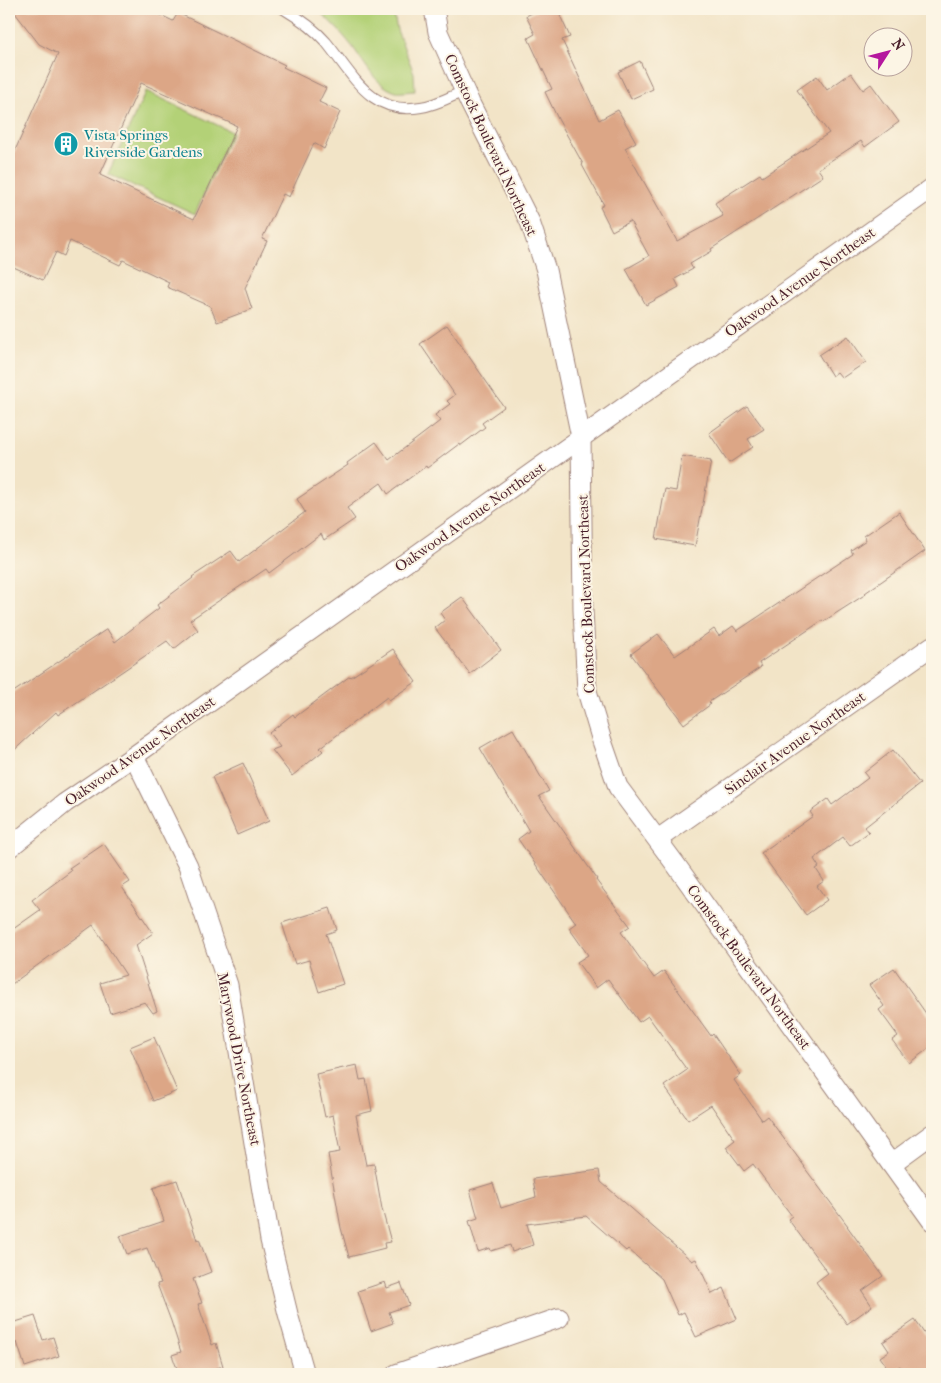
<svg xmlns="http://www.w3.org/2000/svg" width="941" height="1383" font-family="'IM FELL French Canon',serif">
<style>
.green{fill:#b3d177;stroke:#7e7851}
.building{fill:#dca686;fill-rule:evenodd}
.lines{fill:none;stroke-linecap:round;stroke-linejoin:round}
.lane-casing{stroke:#9e8279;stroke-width:12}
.street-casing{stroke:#9e8279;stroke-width:21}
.lane{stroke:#fff;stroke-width:10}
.street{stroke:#fff;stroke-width:19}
.labels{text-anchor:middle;stroke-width:4;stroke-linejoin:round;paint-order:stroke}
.culture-label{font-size:15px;fill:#0d838f;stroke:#fcf5e5;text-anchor:start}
.street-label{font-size:15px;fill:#4a1f2b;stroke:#fcf5e5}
</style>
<rect width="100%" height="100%" fill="#fcf5e5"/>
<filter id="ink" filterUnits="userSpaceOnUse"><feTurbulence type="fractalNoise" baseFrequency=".02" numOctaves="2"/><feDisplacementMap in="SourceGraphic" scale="10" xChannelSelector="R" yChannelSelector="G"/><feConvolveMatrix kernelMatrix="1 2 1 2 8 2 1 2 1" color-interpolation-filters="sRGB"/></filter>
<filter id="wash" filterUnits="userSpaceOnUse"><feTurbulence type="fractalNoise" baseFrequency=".0096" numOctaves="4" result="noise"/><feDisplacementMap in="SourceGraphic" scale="20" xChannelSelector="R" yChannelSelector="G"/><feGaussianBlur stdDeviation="1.12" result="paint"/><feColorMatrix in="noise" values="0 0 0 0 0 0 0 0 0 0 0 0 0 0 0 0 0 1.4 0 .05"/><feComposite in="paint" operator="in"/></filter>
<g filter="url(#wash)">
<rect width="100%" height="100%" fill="#f2e4c7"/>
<g class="green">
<path d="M316,9H393L397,30L414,73L415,91C409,91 401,93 396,92C374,85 364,61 351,45C341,32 328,19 316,9Z"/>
<path d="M146,91L232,132L195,214L108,174Z"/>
</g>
<g id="blocks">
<g class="building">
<path d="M12,9H148L173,21L178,13L285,65L283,67L326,88L319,102L340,112L324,149L314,143L289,197L283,194L262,239L267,241L245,288L252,309L217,322L210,306L167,287L169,282L123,260L120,265L70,241L64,256L56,252L43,280L9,265V164L58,54L39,44ZM141,83L237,126L194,219L100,175Z"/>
<path d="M540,9H557L570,37L562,40L599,120L618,110L636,142L625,148L677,241L723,216L715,203L760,174L762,177L829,133L797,90L817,76L827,90L851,73L863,90L871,84L899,122L865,147L861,141L818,169L823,176L711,249L712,251L690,264L693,269L675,279L679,287L646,305L626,269L649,256L630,221L612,231L600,207L604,205L582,165L583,164L558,119L545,92L552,89L528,38L535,34L526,16Z"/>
<path d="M640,61L653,89L631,99L618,72Z"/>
<path d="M447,325L504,407L482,423L485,427L460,446L459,444L427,468L426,466L388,494L381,483L347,508L355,519L324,540L321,534L269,573L266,569L190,620L198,630L174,649L167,641L58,715L56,712L9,755V695L107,629L115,642L159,608L157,605L193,578L192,577L231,551L239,562L305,512L297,499L348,465L347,463L376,442L389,460L440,421L435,415L450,404L447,401L455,395L420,344Z"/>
<path d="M848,336L866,362L842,378L837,372L832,376L819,355Z"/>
<path d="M747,406L764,429L748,439L753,447L729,463L709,433Z"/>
<path d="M682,456L711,461L695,546L656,539L665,489L676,491Z"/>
<path d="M899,512L925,551L865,593L866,594L824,621L823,620L759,663L761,667L709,702L711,704L684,724L631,654L658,634L675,656L714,629L719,636L733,626L737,631L853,554L851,550L866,540L864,536Z"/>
<path d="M462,597L501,650L470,674L435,628L445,620L440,613Z"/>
<path d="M393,649L416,682L389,700L387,697L320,748L323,751L292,776L272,750L280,747L269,733L293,714L295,717L350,676L351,677Z"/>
<path d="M513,729L549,791L539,796L597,879L596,880L630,926L621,932L654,978L664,971L711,1036L713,1034L741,1075L734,1080L762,1120L767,1116L805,1167H804L848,1226H847L883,1276L862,1291L872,1306L847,1324L816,1282L828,1273L788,1219L792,1216L753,1164L744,1171L726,1147L735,1140L711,1105L688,1120L664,1086L687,1070L648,1016L639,1022L608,979L596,988L577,962L588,955L569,928L576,923L518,839L529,831L480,748Z"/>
<path d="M893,750L920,784L865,827L869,832L850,846L843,837L814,859L819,867L816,869L824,881L817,886L827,900L806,915L761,853L813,816L810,812L828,799L832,805L868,778L864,773Z"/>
<path d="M243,763L269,821L237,835L212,777Z"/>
<path d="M104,844L130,882L122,887L153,933L136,945L157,1011L153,1013L145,1002L110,1013L100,983L126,975L93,925L9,986V932L40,910L32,900L71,871L69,868Z"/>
<path d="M330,908L337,930L326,934L343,984L319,992L309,960L295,964L282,923Z"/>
<path d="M894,968L932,1022V1046L909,1063L892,1040L898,1036L879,1010L884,1006L869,985Z"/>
<path d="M154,1037L177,1091L153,1101L130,1047Z"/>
<path d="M357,1065L360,1080L366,1079L372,1111L356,1115L366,1165L374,1164L382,1209L391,1242L384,1243L385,1248L349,1257L341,1228L328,1154L340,1152L333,1115L325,1117L316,1074Z"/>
<path d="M599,1170L601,1182L692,1261L696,1259L712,1294L724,1288L737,1319L696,1337L684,1312L678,1315L662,1279L628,1249L626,1251L586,1216L527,1224L533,1245L512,1252L510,1245L491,1251L490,1248L478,1252L469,1221L478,1218L470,1190L493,1183L501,1208L536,1197L533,1179Z"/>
<path d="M177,1180L197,1240L199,1239L211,1272L193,1279L202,1303L198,1304L212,1345L216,1343L223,1366L199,1374H179L172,1355L181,1352L171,1321L157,1284L161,1283L147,1248L127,1254L120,1236L164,1221L153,1188Z"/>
<path d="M385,1282L387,1288L401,1283L409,1305L389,1312L393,1323L371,1331L358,1291Z"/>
<path d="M35,1316L43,1340L53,1337L59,1356L25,1367L17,1342L9,1345V1324Z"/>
<path d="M915,1320L932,1345V1374H906L900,1366L891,1372L880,1357L889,1351L883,1342Z"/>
</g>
</g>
</g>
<g filter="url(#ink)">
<use href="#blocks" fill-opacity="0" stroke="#9e8279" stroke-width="1"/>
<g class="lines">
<defs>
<path id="lane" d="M284,9C299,18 314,28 326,42C353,75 371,116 421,107C436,105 450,97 464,91"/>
<g id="street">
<path d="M434,9L438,32L470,103L530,222L546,270L581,437L583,610L587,691L602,741L618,787L676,865L932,1221"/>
<path d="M134,756L188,866L228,985L270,1240L288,1314L305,1374"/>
<path d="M658,839L932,646"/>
<path d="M9,848L65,803L134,756L932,188"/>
<path d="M891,1164L932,1134"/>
<path d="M396,1374L559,1318"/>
</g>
</defs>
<use href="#lane" class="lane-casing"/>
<use href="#street" class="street-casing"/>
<use href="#lane" class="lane"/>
<use href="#street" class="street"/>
</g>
</g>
<defs>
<symbol id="building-disc" viewBox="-11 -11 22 22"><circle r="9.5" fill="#0f9aa8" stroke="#fcf5e5"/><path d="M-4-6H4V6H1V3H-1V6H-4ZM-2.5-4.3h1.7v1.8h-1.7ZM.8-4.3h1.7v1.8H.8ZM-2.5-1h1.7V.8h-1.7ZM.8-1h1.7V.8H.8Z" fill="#fff"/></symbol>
</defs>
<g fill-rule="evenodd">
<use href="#building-disc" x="52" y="130" width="28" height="28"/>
</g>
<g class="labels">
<g class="culture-label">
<text x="84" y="140">Vista Springs<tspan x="84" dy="17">Riverside Gardens</tspan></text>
</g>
<g class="street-label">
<text transform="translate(491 145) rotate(65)" y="5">Comstock Boulevard Northeast</text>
<text transform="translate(800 282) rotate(-35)" y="5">Oakwood Avenue Northeast</text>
<text transform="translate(470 517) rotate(-35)" y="5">Oakwood Avenue Northeast</text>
<text transform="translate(586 594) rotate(-92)" y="5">Comstock Boulevard Northeast</text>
<text transform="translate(795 743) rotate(-35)" y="5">Sinclair Avenue Northeast</text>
<text transform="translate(140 751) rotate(-35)" y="5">Oakwood Avenue Northeast</text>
<text transform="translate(749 967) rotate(54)" y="5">Comstock Boulevard Northeast</text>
<text transform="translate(239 1059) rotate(79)" y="5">Marywood Drive Northeast</text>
</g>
</g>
<rect width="941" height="1383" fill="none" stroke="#fcf5e5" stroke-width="30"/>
<g transform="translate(888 52) rotate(54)"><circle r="24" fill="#fcf5e5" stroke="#b59f9b"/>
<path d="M0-4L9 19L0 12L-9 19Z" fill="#b5179e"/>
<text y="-8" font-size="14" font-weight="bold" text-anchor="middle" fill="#4a1f2b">N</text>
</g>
</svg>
